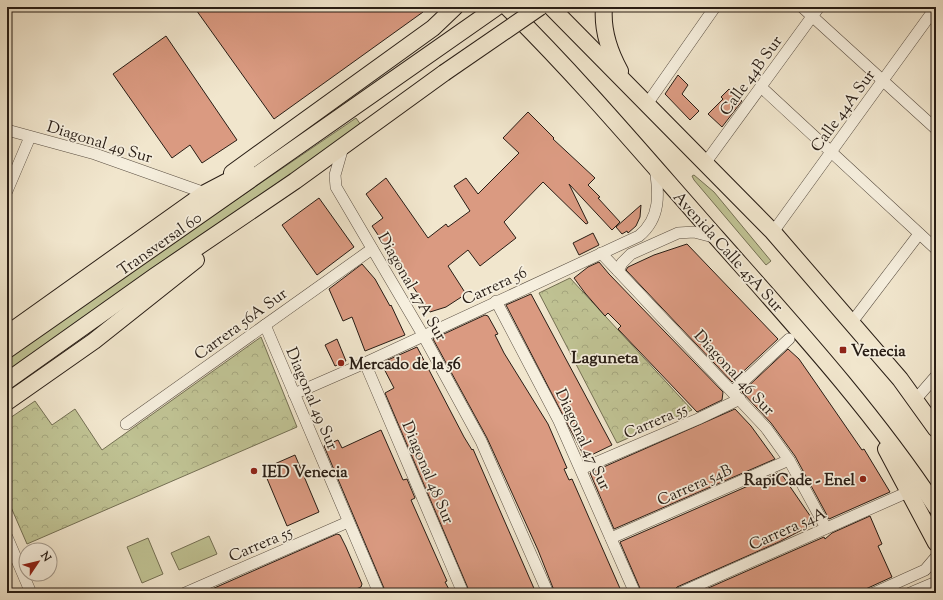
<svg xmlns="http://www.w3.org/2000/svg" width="943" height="600" font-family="'Sorts Mill Goudy',serif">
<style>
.green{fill:#c0c394;stroke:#747054}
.park{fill:url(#park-crowns);stroke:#747054}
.building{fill:#da9a81;stroke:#281d15}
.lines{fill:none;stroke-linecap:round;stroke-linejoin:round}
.minor-casing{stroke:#5a4f43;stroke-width:12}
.highway-casing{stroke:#281d15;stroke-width:18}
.minor{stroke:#f6efde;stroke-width:11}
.highway{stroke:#f1e6cd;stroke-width:16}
.highway-bridge-casing{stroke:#281d15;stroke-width:18;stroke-linecap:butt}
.highway-bridge{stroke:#f1e6cd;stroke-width:16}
.poi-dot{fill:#8f2418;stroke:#f6efde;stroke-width:1.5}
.labels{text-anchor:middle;stroke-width:3.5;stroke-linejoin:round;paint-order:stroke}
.street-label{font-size:16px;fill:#281d15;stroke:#f6efde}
.poi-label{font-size:16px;font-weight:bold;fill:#281d15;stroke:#f6efde;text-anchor:start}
.neighbourhood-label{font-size:17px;font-weight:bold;fill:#281d15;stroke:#f6efde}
</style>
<defs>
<pattern id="park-crowns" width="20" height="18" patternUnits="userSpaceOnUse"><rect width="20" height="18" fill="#c0c394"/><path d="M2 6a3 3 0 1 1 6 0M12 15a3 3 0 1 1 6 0" fill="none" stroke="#a5a77f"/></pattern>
</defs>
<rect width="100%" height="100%" fill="#f1e6cd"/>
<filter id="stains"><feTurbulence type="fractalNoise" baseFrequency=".005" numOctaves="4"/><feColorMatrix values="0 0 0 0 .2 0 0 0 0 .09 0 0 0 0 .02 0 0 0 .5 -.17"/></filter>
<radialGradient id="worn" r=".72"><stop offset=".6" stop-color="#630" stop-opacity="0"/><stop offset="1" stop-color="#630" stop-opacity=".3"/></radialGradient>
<g class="green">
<path d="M356,118L361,125L7,375V356Z"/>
<path d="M694,175L714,192L771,261L766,265L694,180L692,176Z"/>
<path d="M209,536L217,554L179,570L171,553Z"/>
<path d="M148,538L163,574L142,583L127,547Z"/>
</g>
<g class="park">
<path d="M570,278L692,410L617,443L539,293Z"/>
<path d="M261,337L297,427L27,544L7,498V420L35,401L52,425L75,409L102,450Z"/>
</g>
<g class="building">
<path d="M194,7H419L423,12L274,119Z"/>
<path d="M166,36L237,140L202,163L190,145L172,158L113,74Z"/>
<path d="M678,75L688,85L682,94L699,111L690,120L665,94Z"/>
<path d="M729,89L742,101L722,127L708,114L723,99L721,97Z"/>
<path d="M528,112L554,138L553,139L595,178L588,185L600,197L598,198L620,222L612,230L569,184L588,223L586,224L543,182L504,222L516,238L480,266L468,250L448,266L466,294L446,307L430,312L372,226L383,218L366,194L386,178L428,238L446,224L448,227L470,211L454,186L466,178L478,194L519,153L503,138Z"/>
<path d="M319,198L354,247L317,275L282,225Z"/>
<path d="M641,205L640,217L636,226L628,233L627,231L622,234L616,227Z"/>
<path d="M593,233L599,245L579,255L573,243Z"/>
<path d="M687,244L778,339L732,382L626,270L628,267L654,255Z"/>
<path d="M599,262L609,274L723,392L722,400L697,412L618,329L621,326L608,313L605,316L585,293L574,278L588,267Z"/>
<path d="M362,264L375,279L390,306L391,305L405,335L365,351L352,317L343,321L329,289Z"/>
<path d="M531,294L612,445L585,458L506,305Z"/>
<path d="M485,315L488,316L498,334L495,335L504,353L548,424L567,468L564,469L569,480L572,479L622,593H555L538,550L487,438L433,339Z"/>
<path d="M337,339L346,361L335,366L325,345Z"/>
<path d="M417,347L464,437L472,450L473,449L536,593H470L385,393L394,388L381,363Z"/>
<path d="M788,349L799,359L815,382L862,450L864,449L890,492L829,519L795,456L771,423L742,392Z"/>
<path d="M735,409L751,426L775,459L614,529L590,473Z"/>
<path d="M381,430L403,480L407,479L415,498L411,500L447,581L445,582L451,593H386L324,446L338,440L342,448Z"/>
<path d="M295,455L319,512L287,526L263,469Z"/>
<path d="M780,472L815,523L779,542L677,587L673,593H642L620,542Z"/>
<path d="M870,516L882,544L878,546L892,577L857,593H697L824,537L825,539L832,533Z"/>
<path d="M337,534L340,535L346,547L362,584L361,587L346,593H203Z"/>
</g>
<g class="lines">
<defs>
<g id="minor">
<path d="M802,7L936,129"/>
<path d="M761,87L936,249"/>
<path d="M647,104L715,7"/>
<path d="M7,130L95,154L205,193"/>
<path d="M343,147L335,175L336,187L423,335L481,441L548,593"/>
<path d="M706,162L819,7"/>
<path d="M7,191L30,137"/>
<path d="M773,232L936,7"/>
<path d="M601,253L766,428L789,460L826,528"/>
<path d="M618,271L622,263L631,254L678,233L694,232L717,238"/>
<path d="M496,301L559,421L635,593"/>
<path d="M852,322L919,234"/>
<path d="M265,325L379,593"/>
<path d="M365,363L463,593"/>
<path d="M733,391L789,339"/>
<path d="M294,394L365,363L639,236C661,218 659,193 655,168"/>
<path d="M916,399L936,376"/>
<path d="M126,424L372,249"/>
<path d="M581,469L698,419L740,399"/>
<path d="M7,537L31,593"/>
<path d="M611,538L789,460"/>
<path d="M185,593L348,522"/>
<path d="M680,593L908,492"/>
<path d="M874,593L925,570L936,557"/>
<path d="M910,593L936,582"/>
</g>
<g id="highway">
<path d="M507,7C581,80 648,160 717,238C794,325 872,410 936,507"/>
<path d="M551,7L773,232L900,379L936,429"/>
<path d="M604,7C602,30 609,51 620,71"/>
<path d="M232,173L433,28L455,7"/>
<path d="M7,334L205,193L247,171"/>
<path d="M7,350L497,7"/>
<path d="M7,381L155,276L295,181L444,73"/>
<path d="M7,402L94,341L196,260"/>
<path d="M886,449L936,543"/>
</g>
</defs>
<use href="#minor" class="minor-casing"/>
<use href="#highway" class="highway-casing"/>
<use href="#minor" class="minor"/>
<use href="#highway" class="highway"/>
<defs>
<path id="highway-bridge" d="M444,73L540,7"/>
</defs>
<use href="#highway-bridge" class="highway-bridge-casing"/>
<use href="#highway-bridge" class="highway-bridge"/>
</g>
<g class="poi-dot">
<rect x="839" y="346" width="8" height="8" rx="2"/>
<circle cx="341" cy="363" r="4"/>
<circle cx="254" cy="471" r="4"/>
<circle cx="863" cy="479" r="4"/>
</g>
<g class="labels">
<g class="street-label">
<text transform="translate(750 75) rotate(-54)" y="6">Calle 44B Sur</text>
<text transform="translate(842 110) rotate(-54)" y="6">Calle 44A Sur</text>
<text transform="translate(100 141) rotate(17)" y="6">Diagonal 49 Sur</text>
<text transform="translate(159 243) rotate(-35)" y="6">Transversal 60</text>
<text transform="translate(729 251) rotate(48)" y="6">Avenida Calle 45A Sur</text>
<text transform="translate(494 285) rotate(-25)" y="6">Carrera 56</text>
<text transform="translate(413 286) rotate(60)" y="6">Diagonal 47A Sur</text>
<text transform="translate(240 323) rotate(-36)" y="6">Carrera 56A Sur</text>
<text transform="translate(735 372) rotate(47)" y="6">Diagonal 46 Sur</text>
<text transform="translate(313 398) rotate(67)" y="6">Diagonal 49 Sur</text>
<text transform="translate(655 420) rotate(-23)" y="6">Carrera 55</text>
<text transform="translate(584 439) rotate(65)" y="6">Diagonal 47 Sur</text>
<text transform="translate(429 472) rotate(67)" y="6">Diagonal 48 Sur</text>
<text transform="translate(694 484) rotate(-24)" y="6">Carrera 54B</text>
<text transform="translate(787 528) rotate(-24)" y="6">Carrera 54A</text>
<text transform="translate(260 543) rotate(-23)" y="6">Carrera 55</text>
</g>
<g class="poi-label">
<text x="851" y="356">Venecia</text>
<text x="349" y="369">Mercado de la 56</text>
<text x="262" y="477">IED Venecia</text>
<text x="855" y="485" text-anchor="end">RapiCade - Enel</text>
</g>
<g class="neighbourhood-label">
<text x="605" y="363">Laguneta</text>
</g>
</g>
<rect width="943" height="600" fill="none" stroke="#f1e6cd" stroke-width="24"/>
<rect x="8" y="8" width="927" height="584" fill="none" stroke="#281d15" stroke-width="2"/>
<rect x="12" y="12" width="919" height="576" fill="none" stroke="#281d15"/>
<g transform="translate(38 562) rotate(55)"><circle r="19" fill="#f6efde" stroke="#a49b8e"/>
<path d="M0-3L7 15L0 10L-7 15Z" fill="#8f2418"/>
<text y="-6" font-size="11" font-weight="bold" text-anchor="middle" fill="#281d15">N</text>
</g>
<rect width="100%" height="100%" filter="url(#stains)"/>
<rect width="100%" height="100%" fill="url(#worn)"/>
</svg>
